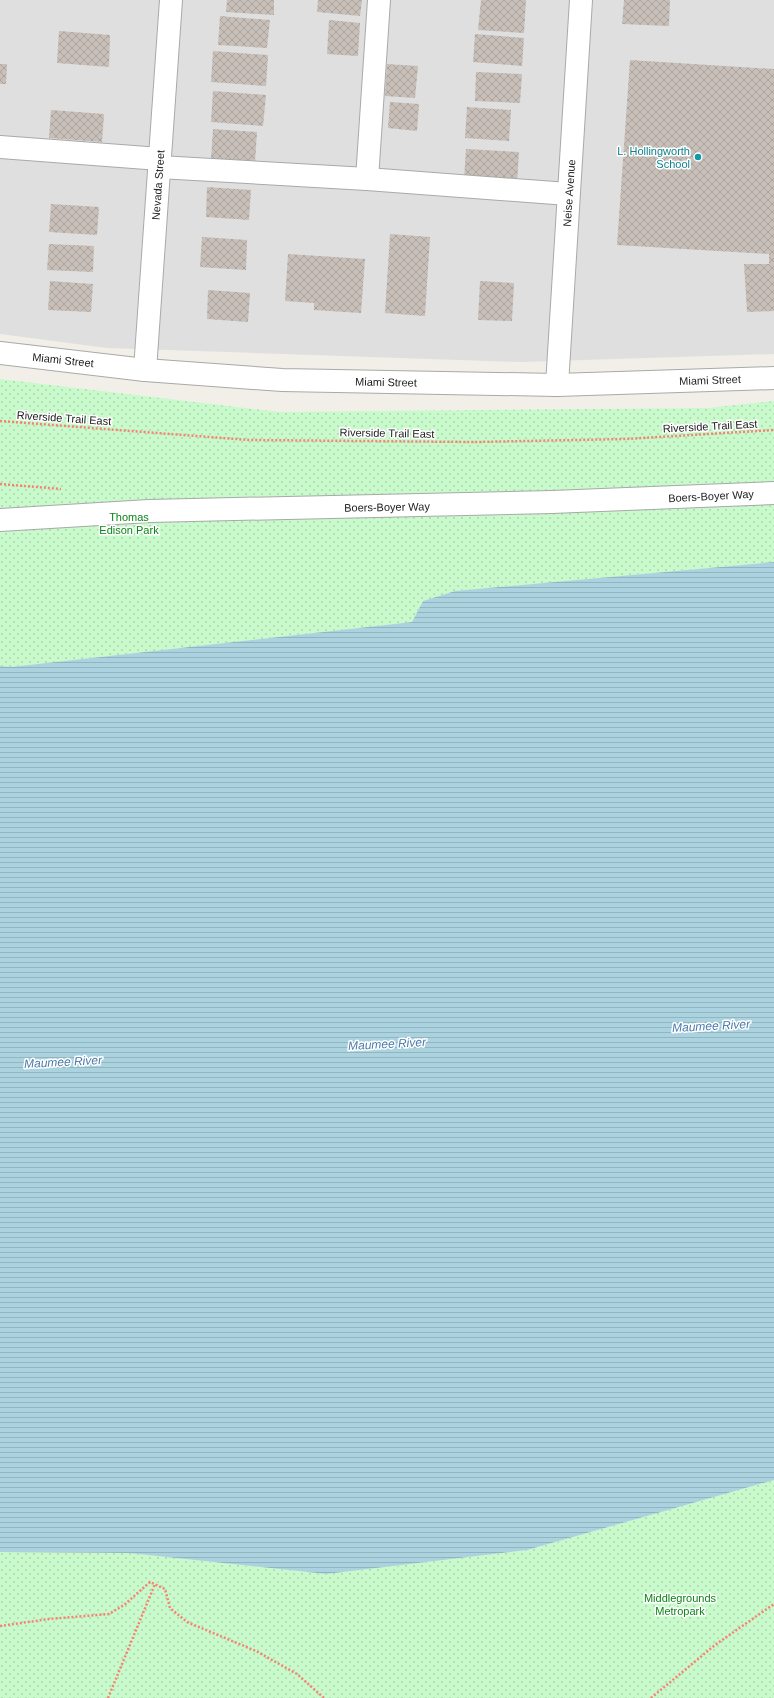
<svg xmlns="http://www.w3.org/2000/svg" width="774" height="1698" font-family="Helvetica,sans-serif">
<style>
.residential{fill:#e0dfdf}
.park{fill:url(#park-dots)}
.water{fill:url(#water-rules)}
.building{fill:url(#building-cross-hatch)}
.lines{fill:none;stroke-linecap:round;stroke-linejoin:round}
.minor-casing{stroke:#a9a9a9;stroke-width:24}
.path{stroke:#fa8072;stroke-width:2.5;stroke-dasharray:2 2;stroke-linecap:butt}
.minor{stroke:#fff;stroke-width:22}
.culture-dot{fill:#0f9aa8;stroke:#fff;stroke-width:1.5}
.labels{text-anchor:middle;stroke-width:3;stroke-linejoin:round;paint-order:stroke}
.culture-label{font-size:11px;fill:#0d838f;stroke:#fff;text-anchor:end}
.street-label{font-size:11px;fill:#222;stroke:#fff}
.park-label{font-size:11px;fill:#0c8416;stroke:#fff}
.water-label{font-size:12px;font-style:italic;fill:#4a7aab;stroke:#fff}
</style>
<defs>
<pattern id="park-dots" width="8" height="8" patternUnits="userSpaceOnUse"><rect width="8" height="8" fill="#c8facc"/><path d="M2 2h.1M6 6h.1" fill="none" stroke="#acd6af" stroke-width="1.8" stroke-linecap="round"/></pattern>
<pattern id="water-rules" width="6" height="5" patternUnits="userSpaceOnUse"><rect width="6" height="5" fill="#aad3df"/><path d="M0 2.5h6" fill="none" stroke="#92b5bf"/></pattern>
<pattern id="building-cross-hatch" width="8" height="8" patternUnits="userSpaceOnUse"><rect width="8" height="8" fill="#c7bfb8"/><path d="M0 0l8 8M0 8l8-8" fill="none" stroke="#aba49e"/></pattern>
</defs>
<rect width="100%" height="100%" fill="#f2efe9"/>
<path class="residential" d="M0,0H774V354L521,362L107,348L0,334Z"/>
<g class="park">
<path d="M0,379L280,412L708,408L774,401V562L455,591L423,601L412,622L11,667L0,666Z"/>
<path d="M774,1480V1698H0V1552L129,1553L326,1574L527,1550Z"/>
</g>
<path class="water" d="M774,562V1480L527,1550L326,1574L129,1553L0,1552V666L11,667L412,622L423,601L455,591Z"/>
<g class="building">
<path d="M227,0H274V15L226,12Z"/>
<path d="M318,0H362L360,16L317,12Z"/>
<path d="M481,0H526L524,33L478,30Z"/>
<path d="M624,0H670L669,26L622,24Z"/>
<path d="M220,16L270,20L267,48L218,45Z"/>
<path d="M329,20L360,23L358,56L327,54Z"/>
<path d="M59,31L110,35L109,67L57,63Z"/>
<path d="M475,34L524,38L522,66L473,62Z"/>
<path d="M213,51L268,55L266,86L211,82Z"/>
<path d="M630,60L774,69V311L747,312L744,264H769V254L617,245Z"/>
<path d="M0,64H7L6,84H0Z"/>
<path d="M387,64L418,66L415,98L385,96Z"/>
<path d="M476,72L522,74L520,103L475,101Z"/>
<path d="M213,91L266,95L263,126L211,122Z"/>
<path d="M390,102L419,104L417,131L388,128Z"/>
<path d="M467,107L511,110L509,141L465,138Z"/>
<path d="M51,110L104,114L102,142L49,138Z"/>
<path d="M213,129L257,132L255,162L211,159Z"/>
<path d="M466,149L519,152L517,184L464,180Z"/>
<path d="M207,187L251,190L249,220L206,217Z"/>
<path d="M51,204L99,207L97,235L49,232Z"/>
<path d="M390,234L430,237L425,316L385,313Z"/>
<path d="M202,237L247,240L246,270L200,267Z"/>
<path d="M49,244L94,246L93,272L47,270Z"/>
<path d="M288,254L365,259L361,313L314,310V303L285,301Z"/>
<path d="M50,281L93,284L91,312L48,310Z"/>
<path d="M480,281L514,283L512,321L478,320Z"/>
<path d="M208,290L250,293L248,322L207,319Z"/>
</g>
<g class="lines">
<defs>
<g id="minor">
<path d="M0,147L160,159"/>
<path d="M159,167L367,179L568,194"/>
<path d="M367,179L379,0"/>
<path d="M0,353L145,370L282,380L557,385L774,378"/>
<path d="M145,370L171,0"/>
<path d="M557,385L581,0"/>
<path d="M0,520L149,511L552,502L774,493"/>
</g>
</defs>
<use href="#minor" class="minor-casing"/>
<g class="path">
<path d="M0,421L249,440L475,442L626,439L774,430"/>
<path d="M0,484L61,489"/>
<path d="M0,1626L49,1619L109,1614L124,1605L150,1582L165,1589L170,1608L187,1622L256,1651L297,1674L324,1698"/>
<path d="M108,1698L155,1584"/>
<path d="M651,1698L715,1645L774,1604"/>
</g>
<use href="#minor" class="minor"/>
</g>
<circle class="culture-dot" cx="698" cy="157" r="4"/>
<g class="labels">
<g class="culture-label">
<text x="690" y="155">L. Hollingworth<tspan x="690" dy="13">School</tspan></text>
</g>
<g class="street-label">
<text transform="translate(158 185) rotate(-86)" y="4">Nevada Street</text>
<text transform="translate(569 193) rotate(-86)" y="4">Neise Avenue</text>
<text transform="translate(63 360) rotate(6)" y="4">Miami Street</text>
<text transform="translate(710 380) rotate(-2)" y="4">Miami Street</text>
<text transform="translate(386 382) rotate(1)" y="4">Miami Street</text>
<text transform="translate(64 418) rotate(4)" y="4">Riverside Trail East</text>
<text transform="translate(710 426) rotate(-3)" y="4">Riverside Trail East</text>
<text transform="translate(387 433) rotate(1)" y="4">Riverside Trail East</text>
<text transform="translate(711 496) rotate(-3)" y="4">Boers-Boyer Way</text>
<text transform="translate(387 507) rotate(-1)" y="4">Boers-Boyer Way</text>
</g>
<g class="park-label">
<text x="129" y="521">Thomas<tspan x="129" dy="13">Edison Park</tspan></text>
<text x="680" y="1602">Middlegrounds<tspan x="680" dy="13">Metropark</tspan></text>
</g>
<g class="water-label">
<text transform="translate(711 1026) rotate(-3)" y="4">Maumee River</text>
<text transform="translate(387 1044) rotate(-3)" y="4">Maumee River</text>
<text transform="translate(63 1062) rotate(-3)" y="4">Maumee River</text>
</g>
</g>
</svg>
